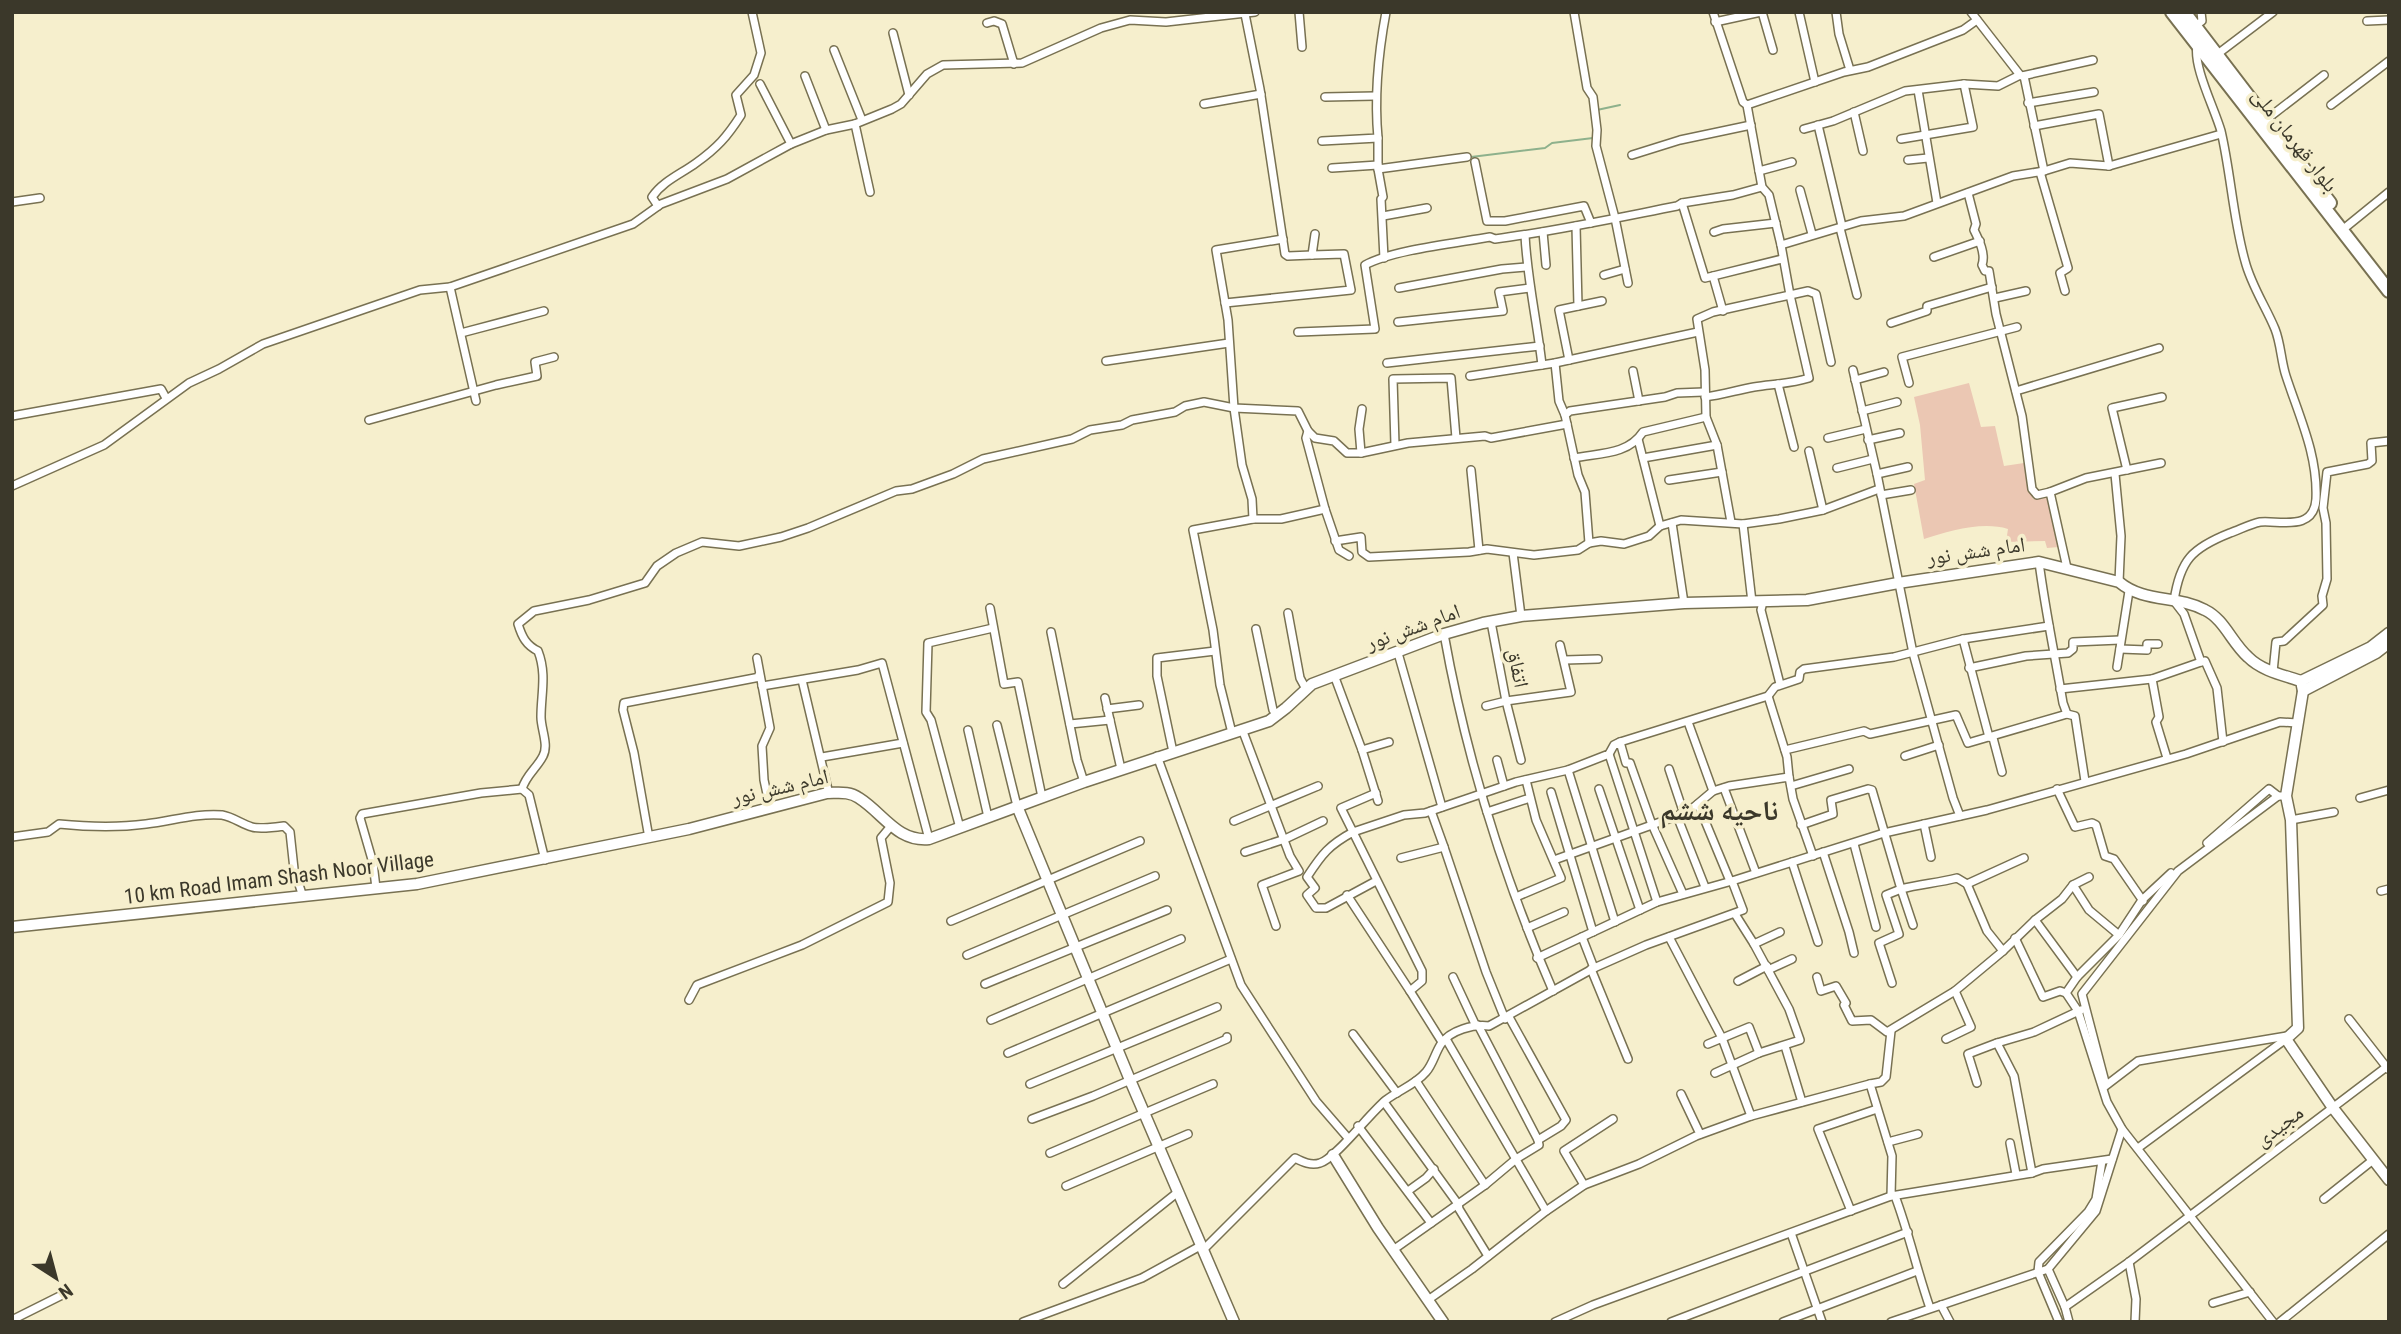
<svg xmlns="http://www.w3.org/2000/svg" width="2401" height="1334" font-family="'Roboto Condensed','Noto Naskh Arabic',sans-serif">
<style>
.green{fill:#ebc7b3}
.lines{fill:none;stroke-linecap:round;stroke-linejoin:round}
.stream{stroke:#8eb18c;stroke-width:2}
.street-casing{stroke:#787152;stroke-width:10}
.secondary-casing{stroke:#787152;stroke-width:13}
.highway-casing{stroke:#787152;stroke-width:16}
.street{stroke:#fff;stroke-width:7}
.secondary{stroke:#fff;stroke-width:10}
.highway{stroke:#fff;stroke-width:12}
.labels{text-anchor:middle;stroke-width:7;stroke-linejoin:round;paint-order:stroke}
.street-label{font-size:21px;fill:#3b382a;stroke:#f6efcd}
.district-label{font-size:28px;font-weight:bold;fill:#3b382a;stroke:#f6efcd}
</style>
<rect width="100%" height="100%" fill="#f6efcd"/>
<path class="green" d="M1969,383L1981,427L1995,426L2004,466L2024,463L2033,499L2047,498L2059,547L2047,548L2045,541L2006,542L2008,529C1982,521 1949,531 1924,539L1914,484L1925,480L1920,425L1914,397Z"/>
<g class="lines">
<g class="stream">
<path d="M1597,110L1620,105"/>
<path d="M1471,157L1545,148L1552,143L1593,138"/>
</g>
<defs>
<g id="street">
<path d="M1299,12L1302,47"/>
<path d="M1574,12L1587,88L1593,97L1597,130L1596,146L1615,218L1628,283"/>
<path d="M1713,12L1743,102L1747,105L1762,187L1769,195L1781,245"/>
<path d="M1762,12L1773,50"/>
<path d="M1799,12L1815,82"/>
<path d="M1836,12L1839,34L1850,70"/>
<path d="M1245,14L1260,89L1285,254L1288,256L1312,255"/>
<path d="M2367,21L2389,20"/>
<path d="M1715,22L1761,12"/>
<path d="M987,23L994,21L1002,24L1014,64"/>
<path d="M2195,26L2202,21L2201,12"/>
<path d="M893,33L909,95"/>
<path d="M2197,45C2193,67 2214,107 2221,131C2231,174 2233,219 2245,261C2251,285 2266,307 2275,329C2281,344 2281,361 2286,376C2299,416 2318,455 2316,499C2314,532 2279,520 2260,522C2250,524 2239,530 2230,533C2192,548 2180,560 2174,601L2184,614L2201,662L2205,661L2217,688L2223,742"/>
<path d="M834,50L862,120"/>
<path d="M2215,56L2273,12"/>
<path d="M805,76L826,130"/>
<path d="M2022,76L2093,60"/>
<path d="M2024,76L2044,171"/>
<path d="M760,84L791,144"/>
<path d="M1918,90L1937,203"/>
<path d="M1325,97L1375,96"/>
<path d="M2028,103L2094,92"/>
<path d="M1204,104L1261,94"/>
<path d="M1747,105L1844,72L1868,67L1963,30L1977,20"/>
<path d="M2331,105L2389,61"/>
<path d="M1854,112L1863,151"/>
<path d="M2267,119L2324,75"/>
<path d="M855,124L870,192"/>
<path d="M1818,125L1842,226"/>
<path d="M2034,126L2099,114L2109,166"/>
<path d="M1804,129L1833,121L1905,91L1964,84L1998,86L2020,75L1971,12"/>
<path d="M1378,138V169L1467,157"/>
<path d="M1901,139L1973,127L1964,84"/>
<path d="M1322,141L1378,138C1374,95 1378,55 1386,12"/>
<path d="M1632,155L1680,140L1751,125"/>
<path d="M1908,160L1928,158"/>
<path d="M1475,162L1487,221H1505L1584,206L1591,223"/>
<path d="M1332,168L1378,165"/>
<path d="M1378,169L1383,197L1381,199L1384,258"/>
<path d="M1759,171L1792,162"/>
<path d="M2040,172L2068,268L2060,273L2065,291"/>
<path d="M1800,190L1812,234"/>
<path d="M1968,193L1976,224L1974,230C1979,240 1986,254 1982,265L1985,271H1989L1996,314L2022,416L2032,489L2037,495L2050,492L2067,568"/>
<path d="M12,202L40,198"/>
<path d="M1682,203L1705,278L1782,259"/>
<path d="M658,206L652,197C663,181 681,174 696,163C717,148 727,137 741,115L736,95L754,75L761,53L752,12"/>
<path d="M1383,216L1427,208"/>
<path d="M1840,228L1857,295"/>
<path d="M2341,231L2389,192"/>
<path d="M1543,232L1546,265"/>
<path d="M1714,232L1723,229L1776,223"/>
<path d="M1525,235C1527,278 1537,321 1542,365"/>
<path d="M1934,257L1980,241"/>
<path d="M1604,275L1625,269"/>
<path d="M1713,276L1723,311"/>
<path d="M450,287L476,401"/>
<path d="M1399,288L1502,269L1527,267"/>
<path d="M1995,298L2026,291"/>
<path d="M1225,303L1351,290L1344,254L1312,255L1315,234"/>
<path d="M1578,306L1602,301"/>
<path d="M1398,322L1503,311L1499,292L1530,288"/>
<path d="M1891,323L1927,311V306L1992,287"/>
<path d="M1298,332L1375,329L1365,265C1392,250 1457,243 1490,237L1495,239C1556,231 1616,218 1677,206L1682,203L1733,195L1762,187"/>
<path d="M461,333L544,311"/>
<path d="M1569,360L1559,310L1578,306L1576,226"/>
<path d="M1106,361L1229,343"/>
<path d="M1387,363L1540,346"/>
<path d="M1555,363L1559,401L1565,415"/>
<path d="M1853,370L1877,474L1913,653L1953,798L1960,816"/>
<path d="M1633,371L1639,401"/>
<path d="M1470,376L1555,363L1698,332"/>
<path d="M1855,380L1884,372"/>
<path d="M1909,383L1902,357L2017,327"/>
<path d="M1778,384L1794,447"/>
<path d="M2016,391L2159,348"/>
<path d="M1705,397C1722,395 1737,390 1754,387C1774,384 1789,384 1809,378L1790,295L1808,291L1816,294L1831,362"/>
<path d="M1862,411L1897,402"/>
<path d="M12,416L161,389L166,398"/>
<path d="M369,420L496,385L537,376L535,362L554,357"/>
<path d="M1308,431L1306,438L1325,509"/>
<path d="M1828,438L1866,429"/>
<path d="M1638,439L1660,526"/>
<path d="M1868,440L1900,433"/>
<path d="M1395,445L1393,379L1451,378L1456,438"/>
<path d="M1809,451L1823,510"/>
<path d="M1361,453L1359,429L1362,409"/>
<path d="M1574,458C1599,453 1628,455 1643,432L1706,417"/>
<path d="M1643,458L1717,445"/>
<path d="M1837,468L1873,459"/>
<path d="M1471,470L1479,550"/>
<path d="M2127,470L2112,408L2162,397"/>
<path d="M1877,474L1908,467"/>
<path d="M2115,474L2121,536L2119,582"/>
<path d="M1669,480L1722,472"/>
<path d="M12,486L104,445L189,383L219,369L263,344L420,290L450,287L633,224L661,204L727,179L791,144L826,130L855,124L892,109L901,104L927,74L943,65L1022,63L1101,28L1130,20L1166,22L1255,12"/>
<path d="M2050,492L2086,478L2161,463"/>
<path d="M1881,495L1911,490"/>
<path d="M1253,519L1252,499L1242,465L1234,408L1228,320L1216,250L1283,239"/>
<path d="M1731,522L1717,445L1706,417L1705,370L1697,319L1713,312L1790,295L1781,245L1861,221L1904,216L2013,176L2044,171L2070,163L2109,166L2221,134"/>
<path d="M1672,523L1684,603"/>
<path d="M1743,524L1752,602"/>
<path d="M1335,541L1361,537L1362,552L1369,557L1469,552L1487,549L1534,555L1578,550L1589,543L1601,541L1624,544L1649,536L1660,526L1681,520L1743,524L1779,519L1823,510L1879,489"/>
<path d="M1589,543L1585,492L1578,475L1565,415L1570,411L1665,397L1677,393L1704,392"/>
<path d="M1513,553L1521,616"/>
<path d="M2039,562C2045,609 2055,656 2063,703L2067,714L2075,716L2085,781"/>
<path d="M1763,602L1761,610L1780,684"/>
<path d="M990,608L1004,684L1018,682L1042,797"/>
<path d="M1288,613L1300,678L1306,689"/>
<path d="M1256,629L1273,710L1277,715"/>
<path d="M1051,632L1077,760L1084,782"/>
<path d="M1444,634C1466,757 1503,876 1553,991"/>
<path d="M1963,639L1989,737L1993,738L2002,772"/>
<path d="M2120,649L2147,650V644H2158"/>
<path d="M1398,653L1442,807"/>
<path d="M757,658L770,728L762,746L764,780L770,808"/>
<path d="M1565,660L1598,659"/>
<path d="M2117,667L2129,591"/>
<path d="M1969,668L2026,656L2068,653L2073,649V642L2120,640"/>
<path d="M2273,672L2276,642L2284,641L2323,605L2322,596L2327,579L2326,523L2323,508L2327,472L2368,464L2372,461L2371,443L2389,441"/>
<path d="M1334,675L1362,750L1389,742"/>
<path d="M2152,679L2159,717L2156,722L2167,758"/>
<path d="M802,680L829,794"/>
<path d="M762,686L858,670L882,663L929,839"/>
<path d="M2060,689L2152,679L2201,662"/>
<path d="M1768,696L1787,757L1789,777"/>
<path d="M1105,698L1121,769"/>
<path d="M1486,706L1506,701L1491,622"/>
<path d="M1107,709L1139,705"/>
<path d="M1688,722L1713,791"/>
<path d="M1070,724L1110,720"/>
<path d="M997,725L1017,806"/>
<path d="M1242,729L1290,856L1299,871L1262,885L1276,926"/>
<path d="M968,730L988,817"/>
<path d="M1232,733L1220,685L1213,630L1193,530L1253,519H1281L1325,509L1339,550L1349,556"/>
<path d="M1620,742L1768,696L1775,687L1799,679L1800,672L1804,669L1894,657L1963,639L2049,626"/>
<path d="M1362,750L1378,801"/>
<path d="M1785,750L1864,731L1870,734L1956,715L1968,743L2067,714"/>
<path d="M1173,752L1157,676V658L1215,651"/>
<path d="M1609,754L1657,902"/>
<path d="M1157,756L1241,985L1316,1101L1348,1138"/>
<path d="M1905,756L1939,745"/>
<path d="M822,757L903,743"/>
<path d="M1497,760L1504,786"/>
<path d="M1521,760L1506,701L1571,692L1560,645"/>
<path d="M1669,769L1683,811"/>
<path d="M1568,770L1615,922"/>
<path d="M1791,786L1849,769"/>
<path d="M1724,788L1756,873"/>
<path d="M1599,789L1640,910"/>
<path d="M2057,789L2075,827L2092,823L2096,825L2105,856L2114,859L2143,901"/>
<path d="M1551,792L1593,932"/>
<path d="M1376,793L1341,808L1353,832L1404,815L1425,813L1516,782L1568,770L1609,754L1614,745L1620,742L1626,763H1630L1651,822L1683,894"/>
<path d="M2360,798L2389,790"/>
<path d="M1698,804L1730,881"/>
<path d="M1487,812L1530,798"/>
<path d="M1677,816L1705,887"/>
<path d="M2291,820L2334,812"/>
<path d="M1234,821L1318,786"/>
<path d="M1924,824L1931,857"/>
<path d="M1801,825L1833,814L1831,800L1868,789L1872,790L1901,889L1886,895L1899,934L1879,943L1892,983"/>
<path d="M960,828L931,720L926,712L928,643L993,628"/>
<path d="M12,837L48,832L59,824C89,827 116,828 146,824C172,821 196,813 222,815C233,817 242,824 252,827C258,829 277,827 284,826L290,832L294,869L303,897"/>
<path d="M649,838L634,753L623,710L624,703L760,677L759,675"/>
<path d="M2207,843L2269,789L2278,796"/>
<path d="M1854,844L1876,927"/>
<path d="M1444,847L1486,972L1505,1019"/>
<path d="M1245,852L1285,839L1323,821"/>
<path d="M1823,852L1849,932L1854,953"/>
<path d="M1401,858L1444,847L1431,811"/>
<path d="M545,860L529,795L522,789C526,775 537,768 543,756C549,745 541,729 541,717C541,694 547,674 538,651C526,645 522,637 518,624L534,611L589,600L645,583L657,566L676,553L702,542L739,546L781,537L808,528L896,491L912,489L953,474L983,459L1072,439L1090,430L1122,425L1132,420L1175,412L1185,406L1204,402L1234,408L1298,411L1308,431L1315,438L1334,441L1347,453H1361L1408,443L1485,436L1491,438L1567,424"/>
<path d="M1554,860L1677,816L1694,807L1713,791L1729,786L1789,777L1793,799L1813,856"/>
<path d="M1792,862L1818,942"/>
<path d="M1376,881L1326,908H1316L1307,895L1315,888L1307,877C1322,854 1329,845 1353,832L1422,971V981L1410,991L1442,1042"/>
<path d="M1967,884L2024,858"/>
<path d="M2073,885L2089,910L2119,935"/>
<path d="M376,888L373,863L360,818L362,814L481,793L522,789"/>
<path d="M2381,891L2389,889"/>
<path d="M1347,895L1410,991"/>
<path d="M1516,897L1561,878L1536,820L1526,780"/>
<path d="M1735,914L1754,944L1780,932"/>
<path d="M951,921L1140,841"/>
<path d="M1913,925L1901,889C1920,884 1938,883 1957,878L1967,884L1987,931L2003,951L2035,920"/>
<path d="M1527,928L1564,912"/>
<path d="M1582,937L1594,968"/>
<path d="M1669,937L1722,1038L1751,1116"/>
<path d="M2015,938L2043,997L2060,991L2066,993L2078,1011L2107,1102L2122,1129L2273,1322"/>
<path d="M1754,944L1768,970L1792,959"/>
<path d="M967,955L1155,876"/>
<path d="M1537,958L1657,902L1732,881"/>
<path d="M1591,969L1628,1059"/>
<path d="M1453,977L1475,1024L1478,1025L1538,1140"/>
<path d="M1817,977L1821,991L1836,986L1846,1003L1844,1005L1852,1021L1871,1020L1887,1032L1955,991L2003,951"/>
<path d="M2077,977L2035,920L2062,899L2073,885L2089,877"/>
<path d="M1738,981L1767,966"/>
<path d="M985,984L1167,910"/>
<path d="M2066,993L2077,977L2119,935L2142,900L2171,873"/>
<path d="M689,1000L697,985L802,945L888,902L890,883L881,838L891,826"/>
<path d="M2349,1019L2388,1069"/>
<path d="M991,1020L1181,939"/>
<path d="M1891,1031L1886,1077L1881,1082L1870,1084L1892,1156L1891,1196L2032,1173L2043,1169L2112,1159"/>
<path d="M1353,1034L1397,1093"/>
<path d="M1446,1039L1546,1211"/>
<path d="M1946,1039L1971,1027L1955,991"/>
<path d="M1997,1043L2034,1032L2081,1010"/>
<path d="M1708,1044L1749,1027L1759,1053"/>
<path d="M1785,1046L1802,1102"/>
<path d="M1008,1053L1231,959"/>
<path d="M1715,1073L1759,1053L1800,1040L1789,1009L1768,970"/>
<path d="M1416,1081L1485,1185"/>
<path d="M2105,1082L2082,994L2178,871L2278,796H2286"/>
<path d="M1977,1083L1968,1054L1997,1043L2014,1076L2032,1173"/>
<path d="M1030,1084L1217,1007"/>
<path d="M2104,1087L2138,1061L2287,1036"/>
<path d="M1681,1094L1700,1134"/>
<path d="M1384,1102L1458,1204L1459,1209L1488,1256"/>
<path d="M1032,1119L1093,1096L1227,1039V1037"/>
<path d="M1358,1126L1431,1223"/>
<path d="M1888,1142L1918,1134"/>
<path d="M2010,1143L2016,1174"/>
<path d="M2138,1148L2286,1039"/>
<path d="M1050,1153L1213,1084"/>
<path d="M1584,1185L1564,1151L1613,1119"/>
<path d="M1066,1186L1188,1134"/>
<path d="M1408,1191L1426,1178L1434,1169"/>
<path d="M1895,1196C1909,1233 1917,1271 1930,1308"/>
<path d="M2324,1199L2373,1160"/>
<path d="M1851,1211L1818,1129L1877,1109"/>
<path d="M1791,1233L1822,1322"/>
<path d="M1204,1249L1295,1158C1303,1162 1311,1166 1320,1163C1335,1159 1370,1113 1386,1100C1399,1090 1415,1085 1426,1072C1433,1064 1435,1053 1441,1044C1450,1030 1474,1024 1489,1026L1594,968L1646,945L1743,910L1732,881L1884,833L1987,810L2186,754L2280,722L2297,723"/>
<path d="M1393,1250L1485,1185L1516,1159L1539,1145L1538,1140L1561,1126L1566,1120L1509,1017"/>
<path d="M2129,1262L2136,1299L2135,1322"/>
<path d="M2048,1269L2065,1307L2069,1322"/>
<path d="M1063,1284L1178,1192"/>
<path d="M1428,1300L1472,1269L1546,1211L1584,1185L1639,1164L1696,1136L1751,1116L1870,1084"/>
<path d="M2213,1303L2250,1292"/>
<path d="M1941,1305L1950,1322"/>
<path d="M2065,1307L2129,1262L2389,1065"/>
<path d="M12,1320L64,1294"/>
<path d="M1023,1322L1142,1278L1202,1245"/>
<path d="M1555,1322L1593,1305L1891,1196"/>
<path d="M1671,1322L1908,1232"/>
<path d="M1783,1322L1917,1271"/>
<path d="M1891,1322L2048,1269L2096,1211L2122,1129"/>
<path d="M2059,1322L2038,1272L2039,1262L2088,1212L2096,1199L2102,1161"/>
<path d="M2280,1322L2389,1234"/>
</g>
<g id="secondary">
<path d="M2301,681L2371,647L2389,633"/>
<path d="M2303,691L2376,653L2389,643"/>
<path d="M1017,806L1130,1080L1234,1322"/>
<path d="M12,927L417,884L689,829L827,793C839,793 849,791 859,798C883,813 897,842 929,839L1084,782L1269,721L1286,708L1312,684L1444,634L1483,623L1521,616L1684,603L1807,600L1898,583L2039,562L2119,582C2144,603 2177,595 2205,610C2224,619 2232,643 2248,657C2262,671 2283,675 2301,681L2303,691L2286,796L2291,820L2298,1028L2286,1039L2333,1108L2389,1180"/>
<path d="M1333,1155L1378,1228L1443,1322"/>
</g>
<g id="highway">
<path d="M2172,12L2389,291"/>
<path d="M2184,12L2330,203"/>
</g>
</defs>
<use href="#street" class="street-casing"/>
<use href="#secondary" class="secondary-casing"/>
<use href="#highway" class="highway-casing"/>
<use href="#street" class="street"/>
<use href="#secondary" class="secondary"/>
<use href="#highway" class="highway"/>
</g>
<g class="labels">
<g class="street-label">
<text transform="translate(2295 140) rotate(52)" y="7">بلوار قهرمان ملی</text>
<text transform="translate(1976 551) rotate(-8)" y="7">امام شش نور</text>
<text transform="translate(1413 627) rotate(-20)" y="7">امام شش نور</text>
<text transform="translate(1518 668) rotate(79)" y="7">اتفاق</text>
<text transform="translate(780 787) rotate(-13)" y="7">امام شش نور</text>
<text transform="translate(279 878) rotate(-7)" y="7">10 km Road Imam Shash Noor Village</text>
<text transform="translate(2279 1126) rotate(-37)" y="7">مجیدی</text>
</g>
<g class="district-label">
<text x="1719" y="820">ناحیه ششم</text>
</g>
</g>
<rect width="2401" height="1334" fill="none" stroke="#3b382a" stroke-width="28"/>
<g transform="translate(56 1278) rotate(144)" stroke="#f6efcd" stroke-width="5" paint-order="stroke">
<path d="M0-5L12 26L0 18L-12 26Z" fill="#3b382a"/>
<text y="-10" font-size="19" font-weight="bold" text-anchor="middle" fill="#3b382a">N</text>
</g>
</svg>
